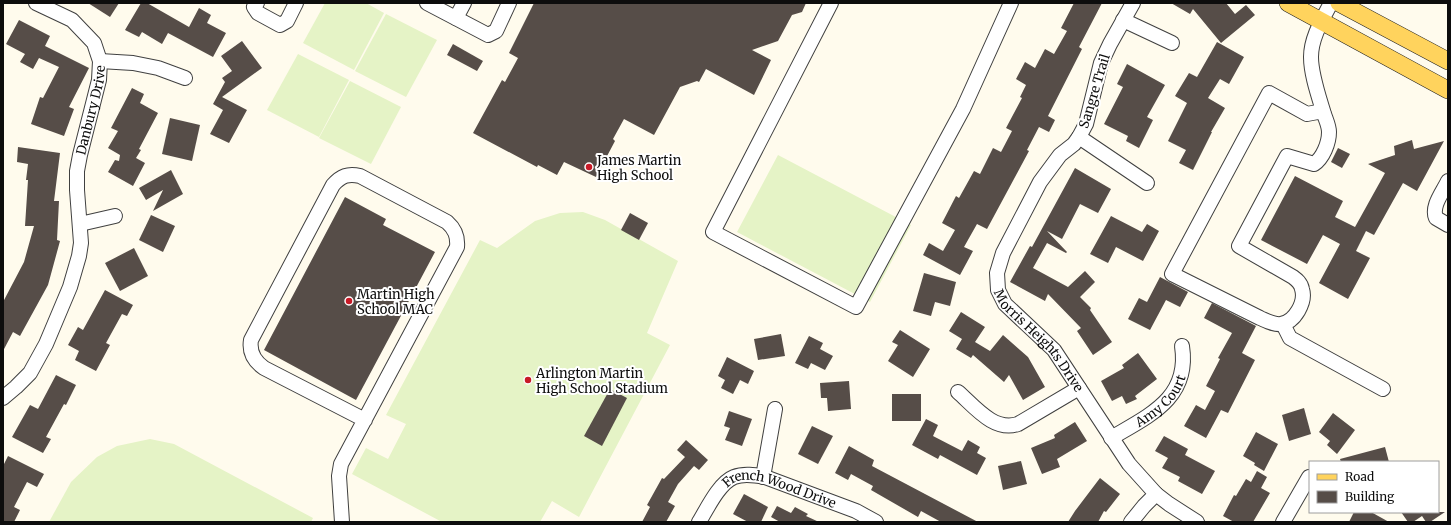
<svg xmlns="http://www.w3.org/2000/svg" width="1451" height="525" font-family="Merriweather,serif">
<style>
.pitch{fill:#e5f3c6}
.building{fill:#564d48}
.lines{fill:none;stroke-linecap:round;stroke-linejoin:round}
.minor-casing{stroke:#404040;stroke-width:16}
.major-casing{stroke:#1e1e1e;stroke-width:18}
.minor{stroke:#fff;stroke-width:14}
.major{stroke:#ffd35d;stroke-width:17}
.poi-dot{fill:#c81a27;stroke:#fff;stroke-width:1.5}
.labels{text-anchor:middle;stroke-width:4;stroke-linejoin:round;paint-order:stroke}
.street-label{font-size:13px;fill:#0d0d0d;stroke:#fff}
.poi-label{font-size:13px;fill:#0d0d0d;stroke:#fff;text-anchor:start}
</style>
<rect width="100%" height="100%" fill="#fffbed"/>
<g class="pitch">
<path d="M325,3H366L384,13L354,70L303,43Z"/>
<path d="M386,14L437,40L406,97L355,71Z"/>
<path d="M298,54L349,80L319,137L267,110Z"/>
<path d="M350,81L401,107L371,164L319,138Z"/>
<path d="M778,155L911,225L870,302L737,232Z"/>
<path d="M583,212L605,220L678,261L647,333L670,345L579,517L552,501L540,522H442L352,474L366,448L388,459L406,424L386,415L480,240L497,248L535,221L560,213Z"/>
<path d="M150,439L174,444L313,518L311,522H49L71,482L97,457L117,446Z"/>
</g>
<g class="building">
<path d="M88,3H119L110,17Z"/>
<path d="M141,3H147L189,27L199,8L211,15L207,23L226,33L213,57L168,33L162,44L142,32L139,37L125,30Z"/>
<path d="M534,3H806L802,12L792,15L778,41L752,50L771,60L754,95L706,69L699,82L697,81L680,87L654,135L624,119L613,139L615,141L596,177L564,162L557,175L538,165L537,167L473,133L502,80L505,82L518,58L509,53Z"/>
<path d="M1074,3H1102L1079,47L1082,49L1048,116L1055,120L1049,132L1039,127L1027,150L1029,151L987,229L977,224L964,247L973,251L960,275L923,255L929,243L943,251L955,230L942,223L956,196L959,198L974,171L980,174L993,148L1001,152L1012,131L1006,128L1022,98L1020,97L1026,85L1016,79L1025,62L1035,68L1045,49L1054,54L1067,31L1061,28Z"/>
<path d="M1171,3H1226L1235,14L1246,5L1255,15L1221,43L1193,9L1190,14Z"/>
<path d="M19,20L50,36L45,46L89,68L69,107L74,109L64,136L31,124L40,97L43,98L59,67L39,58L33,69L20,62L25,54L6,44Z"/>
<path d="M242,41L262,68L222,97L247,110L229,143L210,134L223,110L213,104L225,82L222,78L232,71L221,56Z"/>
<path d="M1217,42L1244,57L1229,84L1220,79L1208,98L1225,108L1211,132H1212L1193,170L1179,163L1186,150L1168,141L1187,103L1175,96L1189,73L1197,77Z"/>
<path d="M453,44L483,61L477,71L447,55Z"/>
<path d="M1127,64L1165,85L1147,117L1153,120L1139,148L1126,141L1128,136L1104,124L1123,87L1117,84Z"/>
<path d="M132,88L144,94L140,103L158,113L139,149L141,150L136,158L145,163L133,186L108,172L115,160L119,161L120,155L108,148L118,131L111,128Z"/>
<path d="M170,118L200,125L192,161L162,154Z"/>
<path d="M1412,140L1414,149L1444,141L1417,191L1403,183L1374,235L1366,231L1356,251L1370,258L1348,299L1319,283L1340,244L1323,235L1307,264L1261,240L1295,176L1343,201L1335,217L1355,227L1385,173L1368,164L1395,155L1394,146Z"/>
<path d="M18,147L60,153L54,201H59L57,240L60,241L48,285L20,336L13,332L3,351V302L24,262L34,226H25L28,180H26L28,164L17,162Z"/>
<path d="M1338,148L1350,154L1342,168L1331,162Z"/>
<path d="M1075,168L1111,189L1098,213L1080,204L1062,239L1047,231L1067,252L1066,253L1047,243L1033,268L1068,287L1085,271L1095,282L1080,297L1091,308L1090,310L1112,342L1093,355L1077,331L1081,328L1048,294L1045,301L1010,282L1030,246L1032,247Z"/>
<path d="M171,170L183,194L153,211L163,190L146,200L139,188Z"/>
<path d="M345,197L386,219L383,225L435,252L356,400L264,350Z"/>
<path d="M630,213L648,223L639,240L621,230Z"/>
<path d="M151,215L175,226L163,252L139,240Z"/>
<path d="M1111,216L1142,232L1147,224L1159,231L1143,261L1116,247L1108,263L1090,254Z"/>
<path d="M134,248L148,276L120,291L105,263Z"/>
<path d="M924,273L956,282L950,306L935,302L931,316L913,311Z"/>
<path d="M1160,277L1188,292L1180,307L1166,300L1150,330L1128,319L1139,298L1147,302Z"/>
<path d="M105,290L133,305L127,316L122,314L106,343L110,345L96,371L75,360L79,351L68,345L78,327L83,330Z"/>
<path d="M1212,303L1256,326L1242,353L1255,360L1228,413L1221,410L1206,438L1184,426L1196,405L1205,410L1215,391L1206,386L1220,359L1218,358L1232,333L1204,318Z"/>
<path d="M961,312L985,327L975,342L990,351L1003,335L1028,357L1045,387L1023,400L1009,375L1004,382L973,355L971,358L956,349L962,339L949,331Z"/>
<path d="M900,330L930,349L913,377L888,361L898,345L892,342Z"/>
<path d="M781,334L785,356L758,360L754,339Z"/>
<path d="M809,336L823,343L820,349L833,356L825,370L811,363L808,369L795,363Z"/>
<path d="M1138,353L1157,379L1135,396L1137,399L1126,404L1122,396L1112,401L1101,381L1124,368L1122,365Z"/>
<path d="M727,357L754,371L748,384L740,380L733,394L721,388L725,380L718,376Z"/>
<path d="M56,375L76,385L66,405L64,404L46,437L51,439L43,453L12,437L30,405L38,409Z"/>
<path d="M849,381L851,409L828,411L827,398H821L820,383Z"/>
<path d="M610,389L627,398L602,446L584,436Z"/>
<rect x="892" y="394" width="29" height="27"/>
<path d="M1304,408L1311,434L1289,441L1282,415Z"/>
<path d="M729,411L752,419L742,446L725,440L730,428L724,426Z"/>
<path d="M1333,413L1355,430L1337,454L1327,445L1330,441L1319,432Z"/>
<path d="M926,419L938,425L933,436L962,451L968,440L980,447L977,453L986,458L977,475L940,455L938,459L912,445Z"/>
<path d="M1075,422L1087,441L1057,459L1060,467L1042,474L1031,448L1055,438L1054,435Z"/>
<path d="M812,426L833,436L818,464L798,454Z"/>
<path d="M1256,432L1278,444L1264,471L1254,465L1255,463L1243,456Z"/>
<path d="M1164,436L1188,449L1185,455L1215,471L1202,494L1178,481L1180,477L1162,468L1168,458L1155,451Z"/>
<path d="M686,440L708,460L699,470L694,466L678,484L668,502L675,506L666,522H642L650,507L647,505L662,478L664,479L685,457L677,450Z"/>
<path d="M849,446L874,460L872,466L978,522H941L921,511L918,517L871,490L873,486L851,474L848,480L835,473Z"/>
<path d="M1385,447L1389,462H1341L1340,459Z"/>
<path d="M8,456L44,474L37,487L27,482L14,507L20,510L14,522H3V466Z"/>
<path d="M1021,461L1027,484L1003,490L998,466Z"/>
<path d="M1257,471L1267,477L1261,488L1270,493L1253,522H1234L1223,516L1234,495L1236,496L1246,479L1251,482Z"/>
<path d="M1100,478L1120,494L1106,512L1104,511L1098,522H1068L1075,511Z"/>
<path d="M744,494L768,507L761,522H748L733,514Z"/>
<path d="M777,506L791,513L795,507L808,514L806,516L819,522H780L771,517Z"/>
<path d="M1354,512H1371L1389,522H1349Z"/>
<path d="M1401,512H1445L1430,522H1426L1422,516L1413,522H1408Z"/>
</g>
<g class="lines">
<defs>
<g id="minor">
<path d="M257,3L254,7L258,13L280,25L287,21L296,3"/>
<path d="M427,3L488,35L496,31L509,3"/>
<path d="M831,3L713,232L856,307L963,109L1011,3"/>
<path id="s1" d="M1133,3L1110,44L1101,63L1086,124L1079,137L1074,144L1060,155L1040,182L1003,253L997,273L998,290L1005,304L1054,350L1129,464L1156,494L1169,504L1197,522"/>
<path d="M456,18L464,3"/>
<path d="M1123,20L1172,43"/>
<path d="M100,61L133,63L158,68L185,78"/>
<path d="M1323,111L1307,114L1269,93L1172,274L1260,318C1267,321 1274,325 1281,324C1295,322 1306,302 1302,289C1301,283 1297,280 1293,277L1239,246L1287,156L1314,164C1323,158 1329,143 1329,132C1329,126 1326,120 1324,114C1319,97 1311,75 1311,57C1311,38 1322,20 1331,3"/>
<path d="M1079,137L1147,183"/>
<path d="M1448,181C1443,192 1431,206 1436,218L1448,225"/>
<path d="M80,224L115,216"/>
<path d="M1283,324L1290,338L1383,389"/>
<path d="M958,392C975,407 994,432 1018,424L1079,388"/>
<path id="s2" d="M3,398L16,387L30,373L46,344L70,287L79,256L81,243L77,190V171L80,155L99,80L100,61L94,43L72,20L36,3"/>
<path id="s3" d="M1111,438C1150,415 1190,398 1182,346"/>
<path d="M763,477L775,409"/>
<path d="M342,522L339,476L341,464L457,247C458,236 455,229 447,222L360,176C348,173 341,176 333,185L251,340C249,352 254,361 264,368L365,420"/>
<path id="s4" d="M699,522C707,509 719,483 734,477C744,473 755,475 765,477L856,511L876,522"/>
<path d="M1131,522L1144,506L1156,494"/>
<path d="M1283,522L1309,477"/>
</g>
<g id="major">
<path d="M1288,3L1448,90"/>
<path d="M1339,3L1448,61"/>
</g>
</defs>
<use href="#minor" class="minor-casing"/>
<use href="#major" class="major-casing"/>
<use href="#minor" class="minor"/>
<use href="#major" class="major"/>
</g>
<g class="poi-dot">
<circle cx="589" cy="167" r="4"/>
<circle cx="349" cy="301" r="4"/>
<circle cx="528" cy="380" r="4"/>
</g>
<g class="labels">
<g class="street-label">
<text transform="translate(1094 91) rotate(-73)" y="5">Sangre Trail</text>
<text dy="5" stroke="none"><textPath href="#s2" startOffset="312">Danbury Drive</textPath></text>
<text dy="5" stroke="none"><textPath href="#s1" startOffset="389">Morris Heights Drive</textPath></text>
<text dy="5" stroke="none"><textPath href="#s3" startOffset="63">Amy Court</textPath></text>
<text dy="5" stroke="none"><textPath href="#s4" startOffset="105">French Wood Drive</textPath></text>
</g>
<g class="poi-label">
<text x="597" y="165">James Martin<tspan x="597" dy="15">High School</tspan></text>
<text x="357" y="299">Martin High<tspan x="357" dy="15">School MAC</tspan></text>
<text x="536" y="378">Arlington Martin<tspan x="536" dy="15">High School Stadium</tspan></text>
</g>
</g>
<rect width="1451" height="525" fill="none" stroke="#0d0d0d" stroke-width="8"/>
<rect x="1309" y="461" width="130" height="52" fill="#ffffff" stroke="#9e9e9e"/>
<rect x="1317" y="474" width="20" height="6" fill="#ffd35d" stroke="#9e9e9e"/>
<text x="1345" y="481" font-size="12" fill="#0d0d0d">Road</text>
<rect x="1317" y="491" width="20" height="12" fill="#564d48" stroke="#9e9e9e"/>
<text x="1345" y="501" font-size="12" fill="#0d0d0d">Building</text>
</svg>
